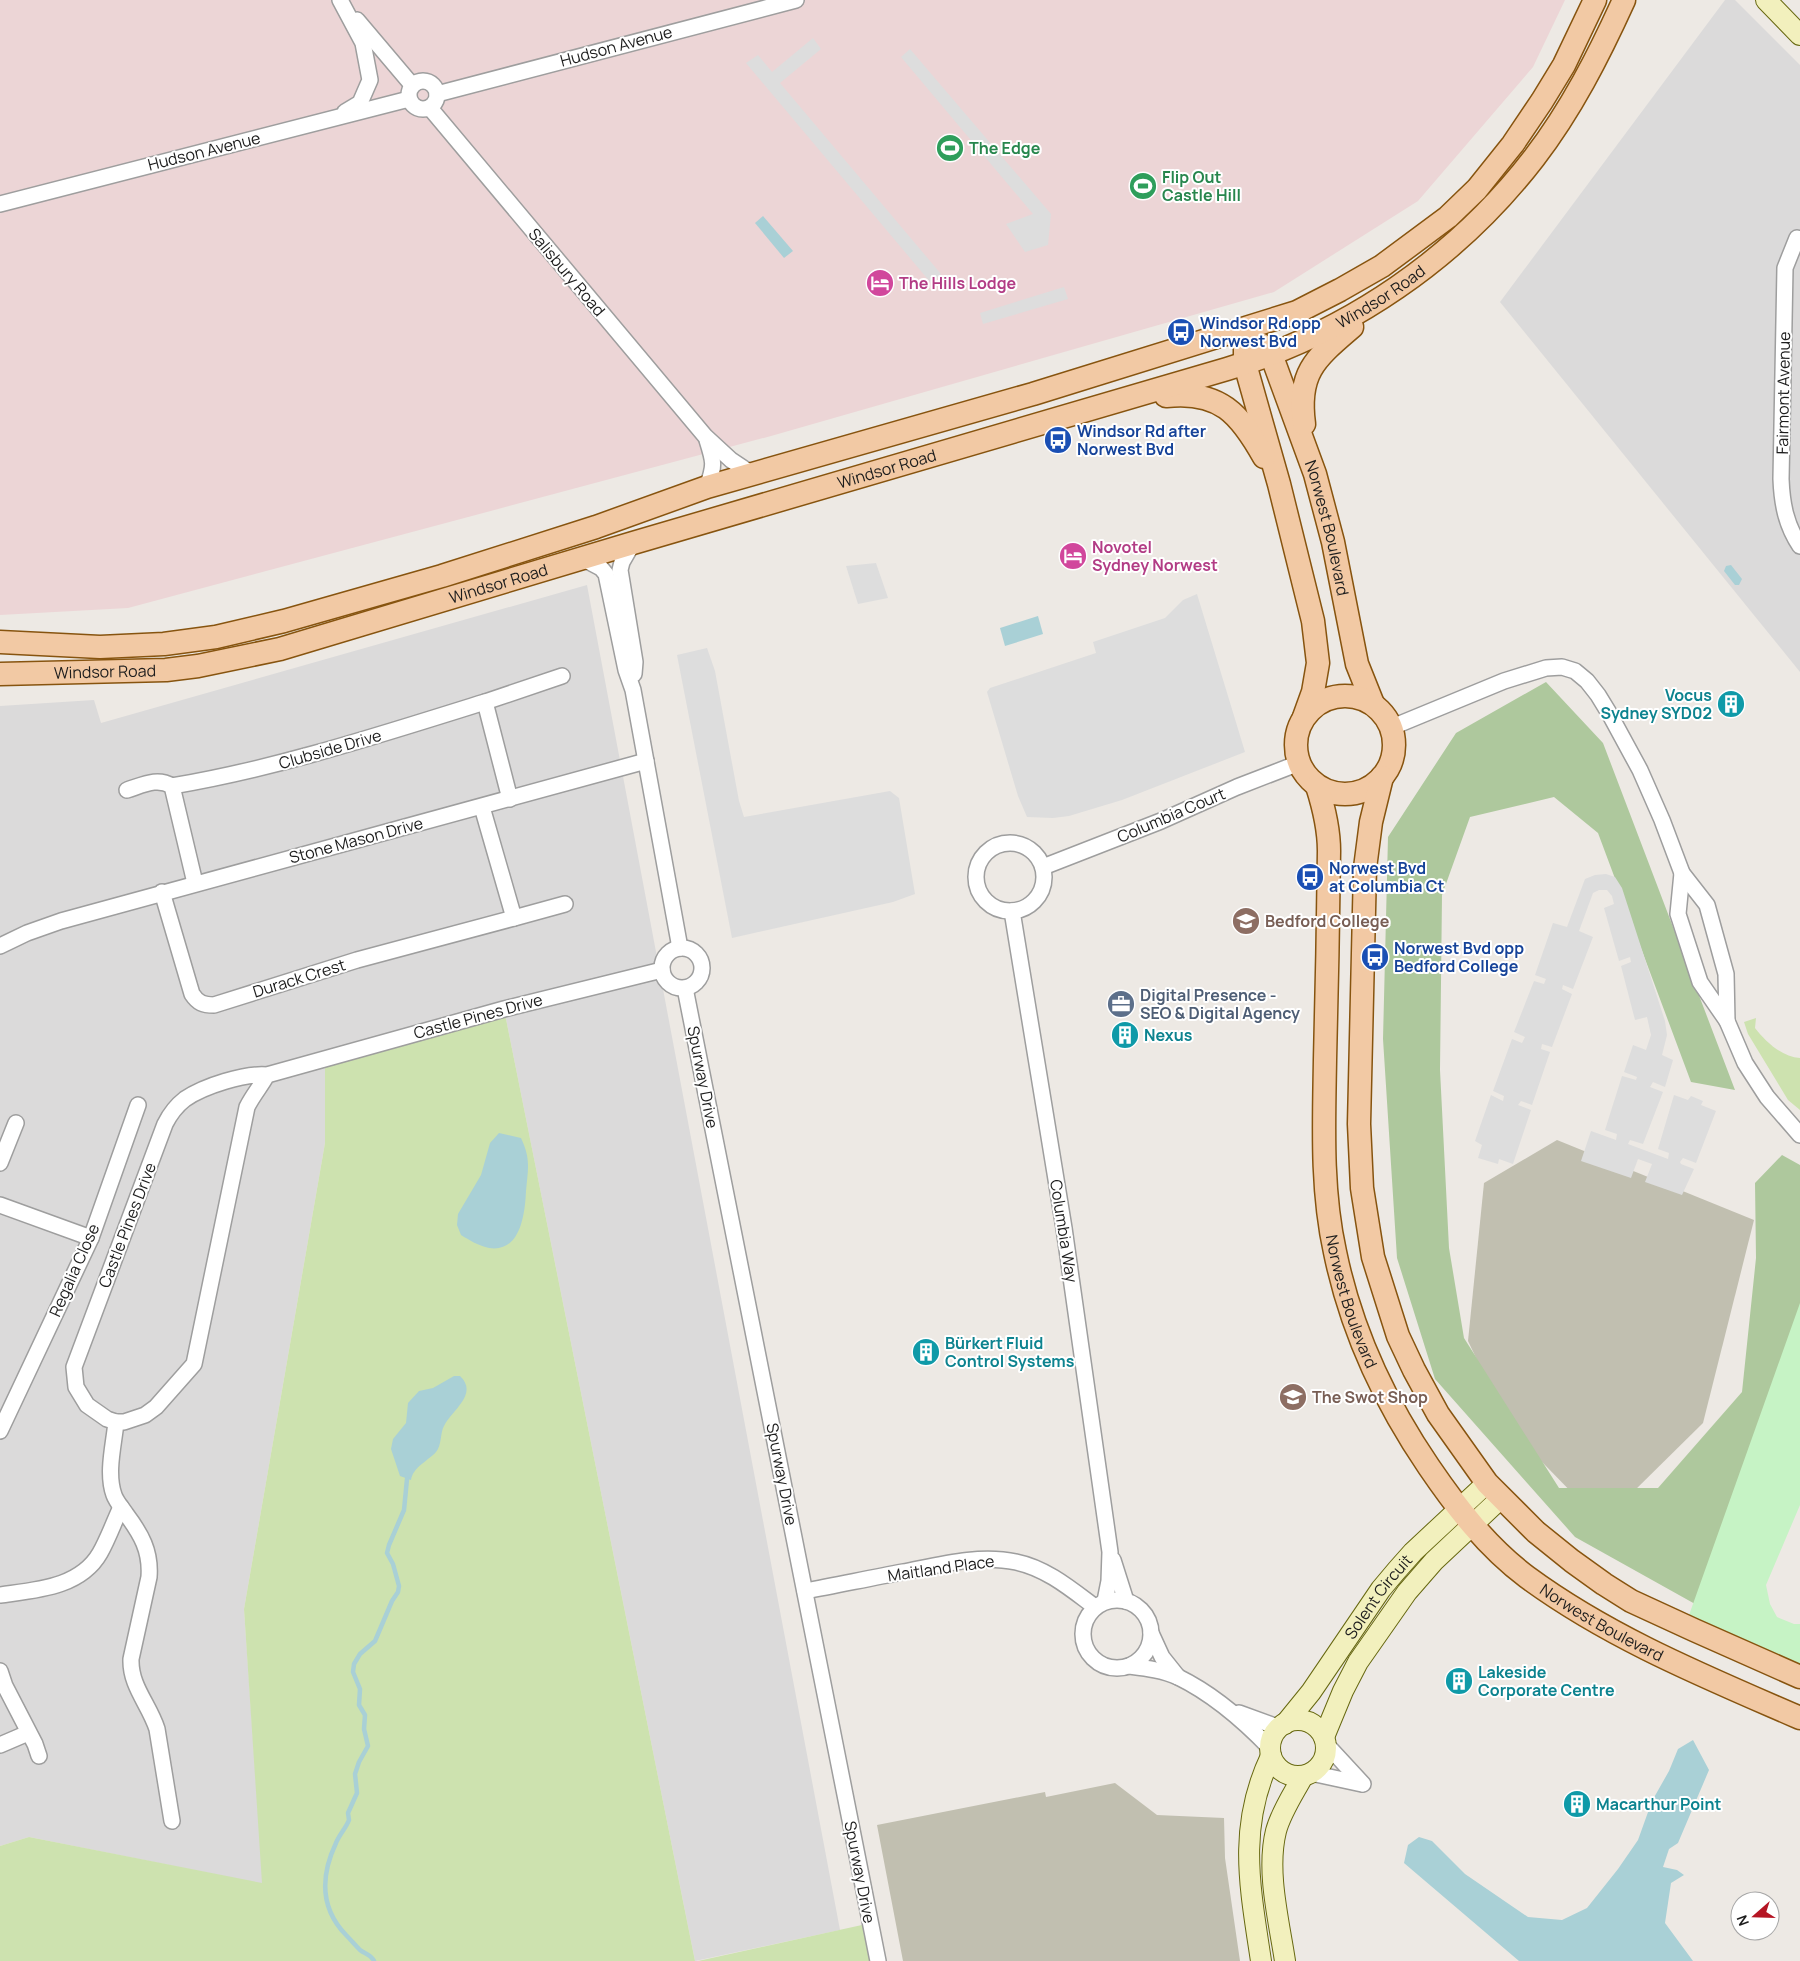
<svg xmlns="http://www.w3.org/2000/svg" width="1800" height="1961" font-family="Manrope,sans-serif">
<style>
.residential{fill:#dbdada}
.commercial{fill:#ecd5d6}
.construction{fill:#c1bfb0}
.grass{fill:#cde2af}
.forest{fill:#aec89d}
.park{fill:#c6f3c5}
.parking{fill:#ddd}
.water{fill:#a9d0d6}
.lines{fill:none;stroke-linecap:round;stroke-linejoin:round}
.stream{stroke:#a9d0d6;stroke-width:4.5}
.street-casing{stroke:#9e9e9e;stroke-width:18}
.secondary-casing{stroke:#676810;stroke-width:22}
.primary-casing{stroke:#87540f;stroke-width:25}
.street{stroke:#fff;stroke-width:15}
.secondary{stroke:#f2f0bd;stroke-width:20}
.primary{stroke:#f2c9a4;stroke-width:22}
.labels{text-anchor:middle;stroke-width:4;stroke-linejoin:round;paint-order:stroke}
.street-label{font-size:16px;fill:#1d1d1d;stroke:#fff}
.leisure-label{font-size:16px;font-weight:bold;fill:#27864d;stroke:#fff;text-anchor:start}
.hotel-label{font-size:16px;font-weight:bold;fill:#b23c85;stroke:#fff;text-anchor:start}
.transit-label{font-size:16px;font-weight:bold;fill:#164399;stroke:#fff;text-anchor:start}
.culture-label{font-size:16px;font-weight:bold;fill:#0d838f;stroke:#fff;text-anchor:start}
.education-label{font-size:16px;font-weight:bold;fill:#785e54;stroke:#fff;text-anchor:start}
.service-label{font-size:16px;font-weight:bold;fill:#4e5e75;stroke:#fff;text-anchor:start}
</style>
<rect width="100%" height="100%" fill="#ede9e4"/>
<g class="residential">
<path d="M1725,0H1735L1800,65V672L1500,302Z"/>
<path d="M587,585L840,1930L695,1961L504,1009L325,1058V1143L244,1609L263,1884L29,1837L0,1846V706L94,700L101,723Z"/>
</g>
<path class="commercial" d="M0,0H1565L1533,67L1418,201L1274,292L771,436L128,608L0,615Z"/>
<g class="construction">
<path d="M1557,1140L1754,1220L1703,1423L1630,1495L1582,1503L1510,1429L1468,1341L1484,1183Z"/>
<path d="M1115,1783L1157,1815L1224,1818L1225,1858L1240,1961H903L877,1825L1045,1792L1046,1797Z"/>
</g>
<g class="grass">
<path d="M504,1009L695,1961H0V1846L29,1837L262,1883L244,1609L325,1143V1058Z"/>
<path d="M1756,1018L1755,1028C1766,1042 1782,1057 1800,1058V1110L1788,1100L1748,1034L1744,1022Z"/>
<path d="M871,1923L877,1961H698Z"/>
</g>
<path class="forest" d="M1546,682L1603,743L1735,1090L1691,1082L1598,833L1554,797L1470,817L1442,895L1440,1070L1449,1248L1464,1338L1559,1488H1658L1742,1392L1756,1258L1755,1183L1782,1155L1800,1165V1331L1756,1638L1575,1537L1435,1379L1397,1258L1383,1039L1388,837L1456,733Z"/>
<path class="park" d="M1800,1303V1505L1766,1585L1770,1604L1777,1617L1794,1624H1800V1666L1688,1618Z"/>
<g class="parking">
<path d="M813,38L821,49L780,83L941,274L931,283L746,63L758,55L772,72Z"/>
<path d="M910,49L1051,214L1048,245L1025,252L1006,224L1033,214L901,57Z"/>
<path d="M1064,287L1068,299L983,324L980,313Z"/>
<path d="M876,563L888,598L858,604L846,566Z"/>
<path d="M1197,594L1245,752L1122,800L1069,816L1053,818L1027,817L1018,796L987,692L990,688L1096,653L1093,642L1165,618L1183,600Z"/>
<path d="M707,648L715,671L739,801L744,817L890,791L899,798L915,894L893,902L732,938L677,655Z"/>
<path d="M1606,874L1615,877L1622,888L1665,1021L1667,1035L1662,1055L1673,1060L1665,1087L1653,1082L1650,1087L1663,1092L1643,1144L1630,1140L1628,1144L1668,1159L1669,1153L1658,1149L1674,1095L1688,1100L1691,1096L1703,1101L1701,1105L1716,1111L1696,1163L1683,1158L1680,1162L1681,1164L1694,1169L1682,1195L1645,1182L1652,1164L1638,1159L1631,1178L1581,1161L1591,1131L1616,1140L1617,1134L1605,1130L1622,1076L1636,1080L1637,1077L1624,1072L1633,1045L1646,1050L1651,1035L1647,1017L1635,1020L1621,966L1631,962L1630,957L1619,961L1604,908L1614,904L1612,896L1607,890H1599L1593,893L1579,931L1593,937L1573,989L1563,985L1562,989L1572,994L1552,1047L1542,1044L1541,1049L1550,1052L1532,1105L1521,1101L1518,1105L1531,1110L1513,1164L1499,1159L1498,1164L1478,1158L1482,1145L1475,1141L1491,1095L1503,1101L1504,1096L1493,1091L1512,1039L1522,1043L1525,1037L1514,1032L1534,981L1544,984L1546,979L1535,975L1553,923L1567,927L1585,879L1595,875Z"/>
</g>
<g class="water">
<path d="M763,216L793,251L784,258L755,223Z"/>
<path d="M1731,565L1742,579L1739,585H1735L1724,571L1726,566Z"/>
<path d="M1038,616L1043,634L1005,646L1000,628Z"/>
<path d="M499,1133L521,1138C531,1159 528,1169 526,1191C525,1213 521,1253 489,1248C479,1246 469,1240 461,1235L457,1225L458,1214L481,1175L490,1143Z"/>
<path d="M454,1376H460C479,1394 452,1410 444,1426C440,1433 442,1445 436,1452C428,1461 413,1467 411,1480L400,1476L391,1449L393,1439L406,1423L408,1403L419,1391L433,1388Z"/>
<path d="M1693,1740L1709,1770L1678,1843L1669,1849L1663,1867L1677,1870L1684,1875L1671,1883L1665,1923L1693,1961H1519L1404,1863L1408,1845L1419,1837L1432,1841L1465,1874L1528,1917L1562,1920L1587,1908L1618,1869L1638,1840L1652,1801L1669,1771L1678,1749Z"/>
</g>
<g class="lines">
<path class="stream" d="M374,1961C371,1954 365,1954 360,1950C355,1945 351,1940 346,1935C320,1908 320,1877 336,1843C339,1835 346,1828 349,1820L348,1813L357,1793L355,1774L359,1762L368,1746L364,1729L365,1715L359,1705L360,1689L353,1672L354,1664L360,1654L375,1641L392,1601L398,1592L399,1586L393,1564L387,1553L389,1545L404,1510L407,1479"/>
<defs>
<g id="street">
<path d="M340,0L363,43L370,80L360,103L345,112"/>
<path d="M357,20L412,85"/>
<circle cx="423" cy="95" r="14"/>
<path d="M437,94L796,0"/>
<path d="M430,108L705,436L731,460L752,474"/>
<path d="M0,204L409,99"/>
<path d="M1797,238L1785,268L1781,479C1782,504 1786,525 1800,546"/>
<path d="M707,440C714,462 715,465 707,487"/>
<path d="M633,543L622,562L620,570L635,662L634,674"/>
<path d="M582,558L601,568L606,574L626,670L633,690L680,948"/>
<path d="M485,702L562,676"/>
<path d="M1390,728L1504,681L1546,668L1562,667L1575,671L1587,681L1598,695L1609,713L1640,770L1662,820L1682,873L1707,905L1726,974L1727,1021"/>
<path d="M172,786C279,768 382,734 485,702L510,799"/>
<path d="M127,790C143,785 157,777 172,786L195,883"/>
<circle cx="1010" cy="877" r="34"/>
<path d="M1043,867L1161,821L1237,787L1299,763"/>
<path d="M1682,873L1678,914L1700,982L1727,1021L1745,1063L1767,1097L1800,1135"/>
<path d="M162,892L192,994C198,1003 203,1005 214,1005L357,960L514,918L482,807"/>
<path d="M1012,911L1064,1228L1110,1552L1109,1581L1105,1601"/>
<path d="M514,918L565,904"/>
<path d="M0,946L27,933L61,921L646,761"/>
<circle cx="682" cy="968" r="20"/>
<path d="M685,988L878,1961"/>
<path d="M267,1075C261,1086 253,1095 247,1107L194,1364L156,1407L145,1415L124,1422H116L107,1419L87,1405L76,1387L74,1367L165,1124C170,1114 176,1106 185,1099C204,1086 245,1073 267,1075L504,1009L662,970"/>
<path d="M0,1163L16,1123"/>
<path d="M0,1205L91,1238"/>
<path d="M116,1422C114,1444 106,1473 114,1495C116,1501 122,1508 126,1514C141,1534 151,1551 149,1577L131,1659C130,1686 149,1704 157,1729L172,1821"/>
<path d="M0,1431L91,1238L138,1105"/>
<path d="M1113,1560L1126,1601"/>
<path d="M805,1591C838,1585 870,1578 903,1572C939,1565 979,1554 1016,1562C1046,1568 1071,1589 1095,1607"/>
<path d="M0,1595C35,1590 80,1588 100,1553C108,1539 114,1522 121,1507"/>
<circle cx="1117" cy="1634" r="34"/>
<path d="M1151,1633L1162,1657L1178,1677"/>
<path d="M1129,1666C1145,1668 1163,1670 1178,1677C1213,1694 1243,1720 1270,1748"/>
<path d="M0,1671L5,1686L35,1744L39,1756"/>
<path d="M1239,1713L1280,1728"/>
<path d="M1326,1744L1363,1784"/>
<path d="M0,1745L28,1733"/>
<path d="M1311,1773L1362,1784"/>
</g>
<g id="secondary">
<path d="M1766,0L1800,35"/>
<circle cx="1298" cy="1748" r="28"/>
<path id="s1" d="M1285,1724L1311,1692L1381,1589L1397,1570L1413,1552L1487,1483"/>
<path d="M1324,1737L1343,1691L1358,1662L1407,1592L1434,1561L1501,1498"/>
<path d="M1261,1961C1250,1887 1237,1827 1271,1756"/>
<path d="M1285,1961C1279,1921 1266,1871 1276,1831C1281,1812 1294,1793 1303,1776"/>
</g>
<g id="primary">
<path id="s2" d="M1260,344L1271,354L1315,474L1333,542L1357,664L1373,704"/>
<path d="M1245,349V364L1279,484L1313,621L1318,663L1313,692L1304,717"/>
<path d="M1166,396C1220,390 1240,414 1264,457"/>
<path d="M1304,424C1297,372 1316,358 1352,327"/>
<path d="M0,642L100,647L164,644L216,637L284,621L442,576L596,527L707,487L1033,394L1297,312L1340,290L1382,266L1448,217L1477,189L1513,144L1542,101L1564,65L1595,0"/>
<path id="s3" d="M0,674L166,670L198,666L280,649L633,543L1227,369C1348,333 1457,258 1534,158C1571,110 1599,55 1624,0"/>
<circle cx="1345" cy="745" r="49"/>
<path d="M1382,777L1371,822L1365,868L1359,1124L1362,1188L1373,1257L1398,1336L1414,1370L1438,1414L1487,1483L1536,1532L1572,1561L1604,1584L1631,1601L1694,1630L1800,1677"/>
<path id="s4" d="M1317,786C1324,808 1329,828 1329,851C1328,921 1327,990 1325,1060C1324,1123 1321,1189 1335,1252C1351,1330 1384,1401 1429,1467C1457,1508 1487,1547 1527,1577C1610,1638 1706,1677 1800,1718"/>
</g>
</defs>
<use href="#street" class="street-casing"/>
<use href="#secondary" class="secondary-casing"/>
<use href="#primary" class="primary-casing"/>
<use href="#street" class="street"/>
<use href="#secondary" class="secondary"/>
<use href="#primary" class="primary"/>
</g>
<defs>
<symbol id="stadium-disc" viewBox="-11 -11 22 22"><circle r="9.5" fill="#2e9e5b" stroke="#fff"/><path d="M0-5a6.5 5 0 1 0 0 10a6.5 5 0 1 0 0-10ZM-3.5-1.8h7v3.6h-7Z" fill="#fff"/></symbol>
<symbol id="hotel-disc" viewBox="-11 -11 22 22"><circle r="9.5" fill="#d1479c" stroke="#fff"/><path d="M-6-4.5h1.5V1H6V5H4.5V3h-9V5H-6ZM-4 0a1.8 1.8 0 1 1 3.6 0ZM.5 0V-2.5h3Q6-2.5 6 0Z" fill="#fff"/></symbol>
<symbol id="bus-disc" viewBox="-11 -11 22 22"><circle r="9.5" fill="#1a4fb4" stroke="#fff"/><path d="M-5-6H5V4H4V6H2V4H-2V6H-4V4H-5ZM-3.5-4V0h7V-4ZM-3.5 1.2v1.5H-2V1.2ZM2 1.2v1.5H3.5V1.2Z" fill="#fff"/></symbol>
<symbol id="building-disc" viewBox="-11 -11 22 22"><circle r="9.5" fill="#0f9aa8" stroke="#fff"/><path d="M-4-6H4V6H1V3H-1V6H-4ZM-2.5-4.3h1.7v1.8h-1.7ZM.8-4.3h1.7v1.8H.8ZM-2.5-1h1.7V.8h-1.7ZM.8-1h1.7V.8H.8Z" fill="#fff"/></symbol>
<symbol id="university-disc" viewBox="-11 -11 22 22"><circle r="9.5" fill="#8d6e63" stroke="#fff"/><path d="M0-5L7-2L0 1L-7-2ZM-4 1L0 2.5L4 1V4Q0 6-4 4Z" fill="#fff"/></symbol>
<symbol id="office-disc" viewBox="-11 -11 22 22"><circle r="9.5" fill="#5c6f8a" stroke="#fff"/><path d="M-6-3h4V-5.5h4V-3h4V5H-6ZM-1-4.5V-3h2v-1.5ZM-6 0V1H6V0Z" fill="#fff"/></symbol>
<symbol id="school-disc" viewBox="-11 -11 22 22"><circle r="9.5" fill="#8d6e63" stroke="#fff"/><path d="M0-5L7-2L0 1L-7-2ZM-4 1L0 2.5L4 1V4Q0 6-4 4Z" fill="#fff"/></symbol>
</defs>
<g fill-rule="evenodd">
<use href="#stadium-disc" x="934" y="132" width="32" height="32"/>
<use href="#stadium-disc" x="1127" y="170" width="32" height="32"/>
<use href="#hotel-disc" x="864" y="267" width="32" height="32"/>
<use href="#bus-disc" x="1165" y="316" width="32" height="32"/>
<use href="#bus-disc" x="1042" y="424" width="32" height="32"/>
<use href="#hotel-disc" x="1057" y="540" width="32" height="32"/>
<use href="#building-disc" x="1715" y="688" width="32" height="32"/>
<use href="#bus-disc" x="1294" y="861" width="32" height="32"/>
<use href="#university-disc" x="1230" y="905" width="32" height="32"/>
<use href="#bus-disc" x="1359" y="941" width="32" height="32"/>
<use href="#office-disc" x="1105" y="988" width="32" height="32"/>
<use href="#building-disc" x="1109" y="1019" width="32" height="32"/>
<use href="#building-disc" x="910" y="1336" width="32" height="32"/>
<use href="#school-disc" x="1277" y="1381" width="32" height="32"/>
<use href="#building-disc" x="1443" y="1665" width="32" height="32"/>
<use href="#building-disc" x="1561" y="1788" width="32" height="32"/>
</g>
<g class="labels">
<g class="street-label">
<text transform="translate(616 46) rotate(-15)" y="6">Hudson Avenue</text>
<text transform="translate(204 151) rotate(-14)" y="6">Hudson Avenue</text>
<text transform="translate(567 272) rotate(50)" y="6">Salisbury Road</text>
<text dy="6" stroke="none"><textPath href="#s3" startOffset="1440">Windsor Road</textPath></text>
<text transform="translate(1783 393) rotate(-89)" y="6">Fairmont Avenue</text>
<text dy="6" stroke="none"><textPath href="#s3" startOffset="915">Windsor Road</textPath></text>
<text dy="6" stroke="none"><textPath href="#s2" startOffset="198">Norwest Boulevard</textPath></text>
<text dy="6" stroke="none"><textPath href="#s3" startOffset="510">Windsor Road</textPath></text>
<text dy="6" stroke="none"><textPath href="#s3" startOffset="105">Windsor Road</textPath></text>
<text transform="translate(330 749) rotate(-16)" y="6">Clubside Drive</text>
<text transform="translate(1171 815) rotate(-23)" y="6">Columbia Court</text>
<text transform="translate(356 840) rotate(-15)" y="6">Stone Mason Drive</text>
<text transform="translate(299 978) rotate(-17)" y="6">Durack Crest</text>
<text transform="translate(478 1016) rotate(-15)" y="6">Castle Pines Drive</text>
<text transform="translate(703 1077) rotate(79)" y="6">Spurway Drive</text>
<text transform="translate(127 1225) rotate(-69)" y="6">Castle Pines Drive</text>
<text transform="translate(1064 1231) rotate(81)" y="6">Columbia Way</text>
<text transform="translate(74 1270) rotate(-66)" y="6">Regalia Close</text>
<text dy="6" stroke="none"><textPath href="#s4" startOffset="520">Norwest Boulevard</textPath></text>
<text transform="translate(782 1474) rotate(79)" y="6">Spurway Drive</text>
<text transform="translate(941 1568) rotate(-8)" y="6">Maitland Place</text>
<text dy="6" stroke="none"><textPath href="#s1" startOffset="158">Solent Circuit</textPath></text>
<text dy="6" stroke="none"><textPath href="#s4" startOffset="940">Norwest Boulevard</textPath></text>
<text transform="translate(860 1872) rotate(79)" y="6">Spurway Drive</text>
</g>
<g class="leisure-label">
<text x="969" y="154">The Edge</text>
<text x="1162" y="183">Flip Out<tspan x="1162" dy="18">Castle Hill</tspan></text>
</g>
<g class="hotel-label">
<text x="899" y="289">The Hills Lodge</text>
<text x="1092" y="553">Novotel<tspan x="1092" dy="18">Sydney Norwest</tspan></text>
</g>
<g class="transit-label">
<text x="1200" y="329">Windsor Rd opp<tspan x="1200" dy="18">Norwest Bvd</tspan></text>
<text x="1077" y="437">Windsor Rd after<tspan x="1077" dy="18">Norwest Bvd</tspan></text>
<text x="1329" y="874">Norwest Bvd<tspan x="1329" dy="18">at Columbia Ct</tspan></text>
<text x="1394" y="954">Norwest Bvd opp<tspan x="1394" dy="18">Bedford College</tspan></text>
</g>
<g class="culture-label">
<text x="1712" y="701" text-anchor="end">Vocus<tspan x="1712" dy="18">Sydney SYD02</tspan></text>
<text x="1144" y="1041">Nexus</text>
<text x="945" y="1349">Bürkert Fluid<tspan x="945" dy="18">Control Systems</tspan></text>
<text x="1478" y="1678">Lakeside<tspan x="1478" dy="18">Corporate Centre</tspan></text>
<text x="1596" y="1810">Macarthur Point</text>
</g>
<g class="education-label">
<text x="1265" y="927">Bedford College</text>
<text x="1312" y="1403">The Swot Shop</text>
</g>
<g class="service-label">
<text x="1140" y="1001">Digital Presence -<tspan x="1140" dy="18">SEO &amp; Digital Agency</tspan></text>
</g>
</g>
<g transform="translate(1755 1916) rotate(250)"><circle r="24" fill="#ffffff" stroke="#a5a5a5"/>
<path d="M0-4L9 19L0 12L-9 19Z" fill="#b51524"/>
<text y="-8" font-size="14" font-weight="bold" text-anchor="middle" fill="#1d1d1d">N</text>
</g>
</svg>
